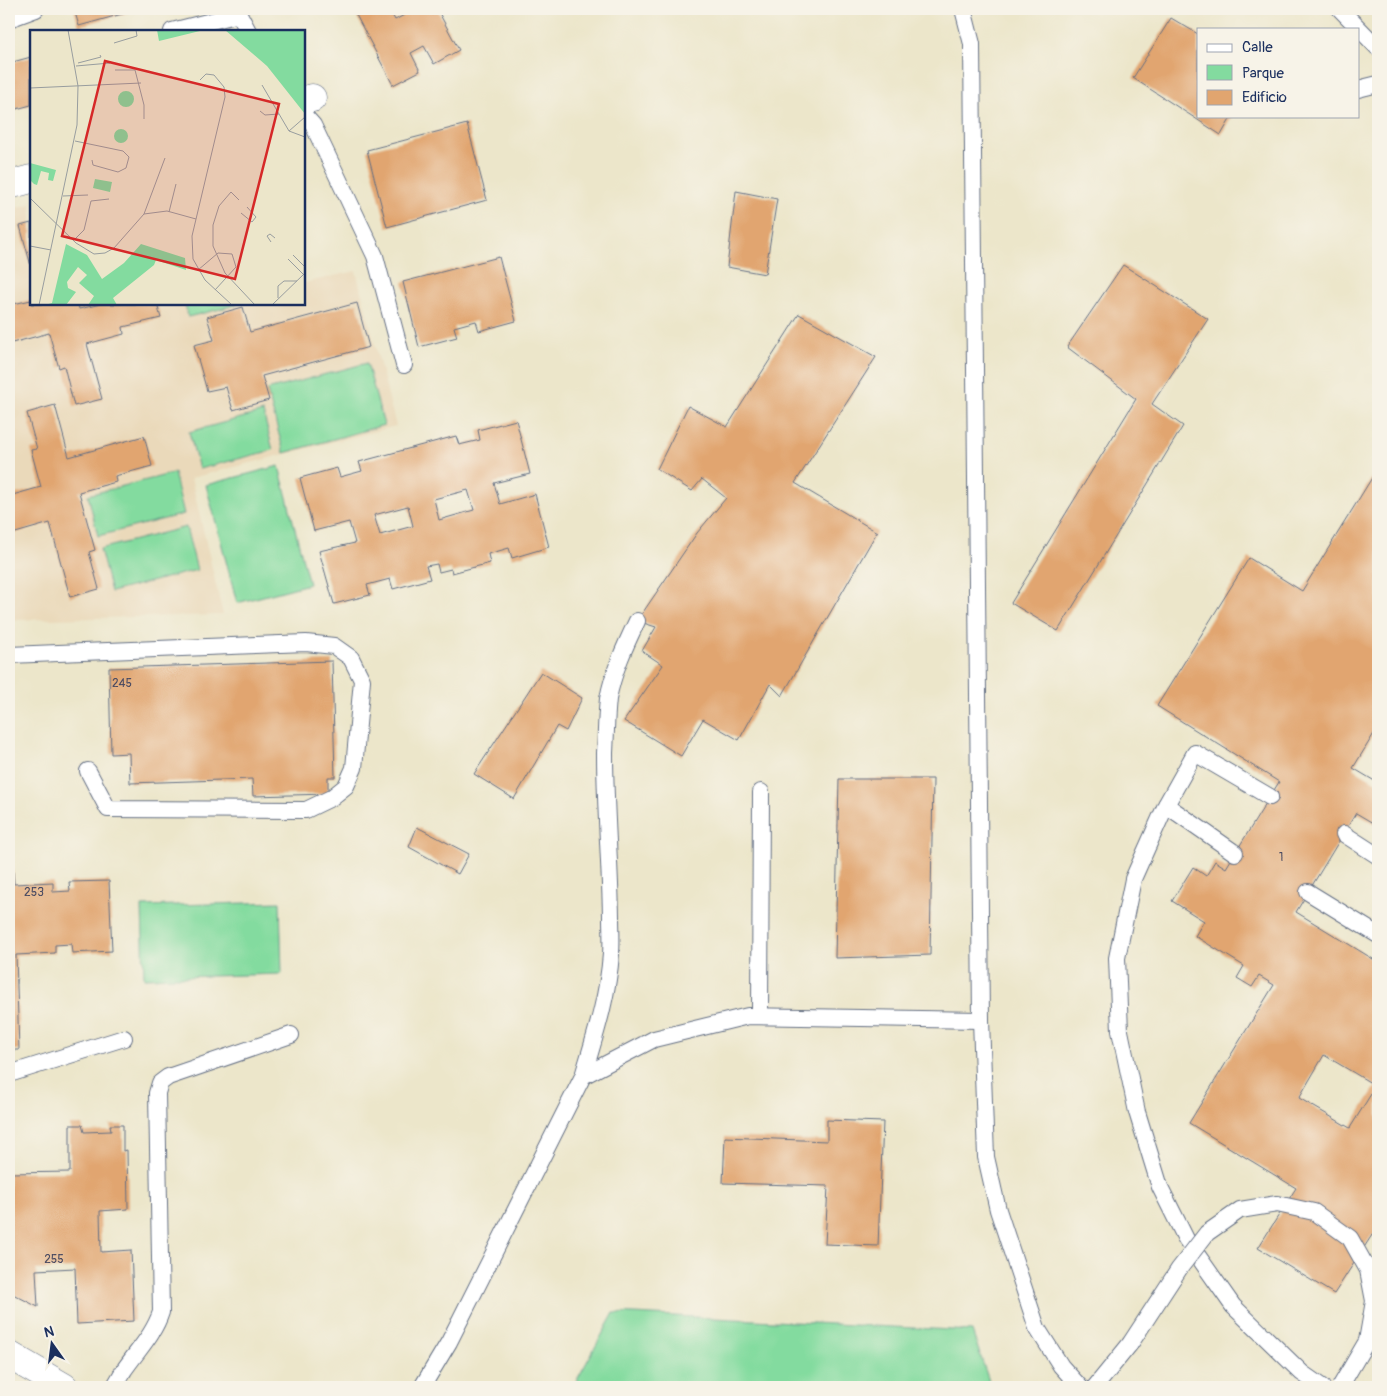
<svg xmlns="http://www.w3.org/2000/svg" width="1387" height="1396" font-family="Pangolin,sans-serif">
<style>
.built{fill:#ead9ba}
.green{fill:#83db9f;stroke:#4f857e}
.building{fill:#e1a56f;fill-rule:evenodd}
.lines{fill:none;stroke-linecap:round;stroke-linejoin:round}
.service-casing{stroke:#646f84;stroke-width:18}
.minor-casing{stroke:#646f84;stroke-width:29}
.tertiary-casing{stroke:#646f84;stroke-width:29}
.service{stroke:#fff;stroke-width:16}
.minor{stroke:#fff;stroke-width:28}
.tertiary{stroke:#fff;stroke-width:28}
.service-bridge-casing{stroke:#646f84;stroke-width:18;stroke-linecap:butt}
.service-bridge{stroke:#fff;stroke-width:16}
.labels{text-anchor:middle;stroke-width:4;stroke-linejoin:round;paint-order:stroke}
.number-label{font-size:12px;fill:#4c4c62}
.inset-road{fill:none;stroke:#989d9f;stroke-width:1}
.view{fill:#d62828;fill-opacity:0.15;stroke:#d62828;stroke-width:2.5}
.inset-edge{fill:none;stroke:#1b2f5e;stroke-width:2.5}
</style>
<rect width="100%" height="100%" fill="#f7f3e8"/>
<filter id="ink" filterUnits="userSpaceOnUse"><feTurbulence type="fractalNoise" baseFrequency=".02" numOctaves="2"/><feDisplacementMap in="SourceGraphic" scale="10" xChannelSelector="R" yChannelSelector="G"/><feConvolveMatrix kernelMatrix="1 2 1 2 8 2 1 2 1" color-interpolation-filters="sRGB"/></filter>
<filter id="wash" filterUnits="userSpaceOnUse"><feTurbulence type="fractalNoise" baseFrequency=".0096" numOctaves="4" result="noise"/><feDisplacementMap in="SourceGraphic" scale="20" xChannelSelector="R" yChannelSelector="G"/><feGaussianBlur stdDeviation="1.12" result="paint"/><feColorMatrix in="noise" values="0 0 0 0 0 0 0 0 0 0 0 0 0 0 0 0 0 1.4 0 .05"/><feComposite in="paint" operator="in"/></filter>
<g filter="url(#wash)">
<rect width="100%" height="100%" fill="#ece6ca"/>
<path class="built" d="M31,204V304H304V283L356,271L396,426L191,478L223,615L9,620V210Z"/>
<g class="green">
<path d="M185,304H240L188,317Z"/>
<path d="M367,363L384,425L284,453L267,390Z"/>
<path d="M263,412L273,450L199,469L189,432Z"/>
<path d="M279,466L309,584L237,603L206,485Z"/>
<path d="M174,473L184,514L98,536L88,495Z"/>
<path d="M186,527L197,570L111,592L100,549Z"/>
<path d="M280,902L282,974L144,978L142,906Z"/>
<path d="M614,1313L972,1331L991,1387H573Z"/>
</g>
<g id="blocks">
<g class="building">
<path d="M74,9H140L79,26Z"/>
<path d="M363,9H389L395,20L408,13L406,9H437L459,50L434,64L424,46L411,53L420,71L393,85L355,13Z"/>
<path d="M1171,18L1198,34V116H1232L1221,135L1133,78Z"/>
<path d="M31,57V105L9,111V63Z"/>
<path d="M467,124L487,200L387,227L367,150Z"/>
<path d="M736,191L777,199L765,274L727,267Z"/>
<path d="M31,223V266L20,226Z"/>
<path d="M499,257L516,321L479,331L476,321L454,327L457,337L419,347L403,282Z"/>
<path d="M1123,265L1208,319L1152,404L1183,426L1058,631L1011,603L1136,399L1067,347Z"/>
<path d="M31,300V304H78L79,309L101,304H157L161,318L123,327L124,334L87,344L102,399L74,406L64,366L59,368L49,333L12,343L10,336H9V305Z"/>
<path d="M357,303L369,347L262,376L269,400L233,410L226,387L207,391L194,345L214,340L207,317L243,307L250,332Z"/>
<path d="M799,314L876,357L795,483L877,532L782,696L770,684L739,740L703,719L681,756L624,721L663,665L642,651L656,627L637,621L697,533L726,498L702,479L692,491L657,469L688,406L727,427Z"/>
<path d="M55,405L69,457L144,436L152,466L115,476L116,482L79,492L95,550L89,552L99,589L70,597L50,523L12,534L10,527L9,528V496L41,487L31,450L37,449L27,413Z"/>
<path d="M516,420L530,474L494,483L500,504L535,494L549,547L512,558L509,548L488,554L490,563L452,573L451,569L439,572L437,564L426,566L430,579L393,589L390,579L367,585L370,595L334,604L319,551L355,543L349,522L314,531L300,478L337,468L340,477L362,471L359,462L456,436L459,445L480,440L478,430ZM468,490L474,510L439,520L434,499ZM408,506L413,526L380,535L374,515Z"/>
<path d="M1378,468V727L1353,768L1378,783V826L1356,813L1296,912L1378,962V1239L1372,1235L1334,1294L1258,1248L1296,1188L1189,1123L1274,985L1259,976L1252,987L1237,978L1244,966L1195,936L1204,921L1172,901L1193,867L1206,876L1215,861L1226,868L1279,782L1157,706L1249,558L1302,591ZM1324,1055L1376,1086L1350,1128L1299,1098Z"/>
<path d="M332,661L335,777H328V794L253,796L252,779L130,783L129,753L111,754L109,668Z"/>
<path d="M541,672L582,698L566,731L557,726L514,799L474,774Z"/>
<path d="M839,779H933L930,955L835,958Z"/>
<path d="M417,827L469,854L458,874L409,847Z"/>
<path d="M13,870L14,884L53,882V892L70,891L69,882L109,881L112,951L72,953L71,944L55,945V953L16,955L19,1050H9V871Z"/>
<path d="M827,1120L883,1122L878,1246L825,1244L828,1186L723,1183L725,1137L827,1141Z"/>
<path d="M70,1125H82L84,1132L111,1131L110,1125H123V1151L127,1150L128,1209L100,1211L101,1252L131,1250L134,1321L77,1324L75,1268L36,1270L38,1307L9,1292V1173L70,1172Z"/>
</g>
</g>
</g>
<g filter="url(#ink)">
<use href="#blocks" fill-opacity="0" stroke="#646f84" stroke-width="1"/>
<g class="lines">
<defs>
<g id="service">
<path d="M963,9L972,44L981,1020L986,1157L998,1210L1037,1328L1061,1366L1080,1387"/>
<path d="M1340,9L1378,48"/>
<path d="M9,19L36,9"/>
<path d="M172,31L239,14L248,31"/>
<path d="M1358,89L1378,84"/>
<path d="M304,115L313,125L375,256L404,365"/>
<path d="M9,655L306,643L334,646L351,658L362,680L354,768L346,786L331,798L306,810L108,809L88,771"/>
<path d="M1270,797L1195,753L1166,805L1133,879L1117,958L1120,1031L1137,1112L1160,1187L1186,1239L1233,1306L1302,1373L1322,1387"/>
<path d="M1166,805L1235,853"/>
<path d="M1344,834L1378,856"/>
<path d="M1308,892L1378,935"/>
<path d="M760,1016L761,792"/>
<path d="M9,1074L124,1038"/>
<path d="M583,1076C595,1036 608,996 611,954C612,941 611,928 611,916C610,861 605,807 605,753C606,735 606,717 608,699C613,672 625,646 637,621"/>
<path d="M114,1387C118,1381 121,1375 124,1370C137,1351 154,1334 161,1312L157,1093L160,1083L168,1077L291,1035"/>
<path d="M422,1387L449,1342L583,1076L654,1039L748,1016L981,1020"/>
<path d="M1095,1387L1130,1344"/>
</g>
<g id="minor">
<path d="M304,100L312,98"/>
<path d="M9,185L31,179"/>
</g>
<path id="tertiary" d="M9,1355L64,1387"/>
</defs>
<use href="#service" class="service-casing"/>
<use href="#minor" class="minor-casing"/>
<use href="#tertiary" class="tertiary-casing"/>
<use href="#service" class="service"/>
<use href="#minor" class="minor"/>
<use href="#tertiary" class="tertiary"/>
<defs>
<path id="service-bridge" d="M1130,1344L1179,1269L1207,1233L1240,1210L1277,1204L1314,1212L1350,1238L1368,1270L1374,1301L1367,1341L1340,1387"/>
</defs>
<use href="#service-bridge" class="service-bridge-casing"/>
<use href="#service-bridge" class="service-bridge"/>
</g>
</g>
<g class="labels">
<g class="number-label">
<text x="122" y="687">245</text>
<text x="1281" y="861">1</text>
<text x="34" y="896">253</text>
<text x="54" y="1263">255</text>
</g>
</g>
<g transform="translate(30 30)">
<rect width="275" height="275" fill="#ece6ca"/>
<path d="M127,0H174L129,11ZM195,0H275V84L237,36ZM88 69a8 8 0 1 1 16 0a8 8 0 1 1-16 0ZM84 106a7 7 0 1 1 14 0a7 7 0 1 1-14 0ZM0,133L26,140L23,151L18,150L19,143L11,141L7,155L4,154L0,150ZM65,149L82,152L80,162L63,158ZM36,214L57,225L72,249L94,233L111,214L155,228L156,240L126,230L124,235L83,268L87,275H58L64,266L49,253L57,245L48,237L37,252L38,258L46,262L36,275H15L22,273Z" fill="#83db9f"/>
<path class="inset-road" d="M84,13L107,6L106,0M48,33L71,27L70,25M46,36L80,33M85,40H105L114,75V89M170,50L176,44L184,45L194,57L195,67L162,206L163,229L175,250L202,275M232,55L259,101M0,58L111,53M230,81L235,85L249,84M259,101L275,87M259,101L275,107M45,111L93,121L99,127L96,138L88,142L63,135L62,130M33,166L58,165M0,168L46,213L64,224L75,223L84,218L114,184L137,181L166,189M209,170L201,162L189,176L183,195V216L195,243L225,275M139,182L146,154M211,183L222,192L226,187L217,177M114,184L135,128M44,210L54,200L61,171L79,169M241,212L237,206L240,204L245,208M0,216L21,220M263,225L275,237M258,229L275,246M168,240L188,223L202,224L206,237L185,260M248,268V256L254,251H267M9,275L47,95L48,56L38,0M242,275L275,243"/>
<path class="view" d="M75,31L249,74L205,249L32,206Z"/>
<rect width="275" height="275" class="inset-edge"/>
</g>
<rect width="1387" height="1396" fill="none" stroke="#f7f3e8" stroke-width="30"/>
<rect x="1197" y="28" width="162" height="90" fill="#f7f3e8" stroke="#9fa5b1"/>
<rect x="1207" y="44" width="25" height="8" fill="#ffffff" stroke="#9fa5b1"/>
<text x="1242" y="52" font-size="15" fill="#1b2f5e">Calle</text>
<rect x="1207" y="65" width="25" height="15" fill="#83db9f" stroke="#9fa5b1"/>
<text x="1242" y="78" font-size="15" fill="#1b2f5e">Parque</text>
<rect x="1207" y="90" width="25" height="15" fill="#e1a56f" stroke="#9fa5b1"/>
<text x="1242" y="102" font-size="15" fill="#1b2f5e">Edificio</text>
<g transform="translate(52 1344) rotate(346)" stroke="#f7f3e8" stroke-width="4" paint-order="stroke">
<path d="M0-4L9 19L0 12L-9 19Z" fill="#1b2f5e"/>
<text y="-8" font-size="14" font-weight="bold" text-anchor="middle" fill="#1b2f5e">N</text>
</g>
</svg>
